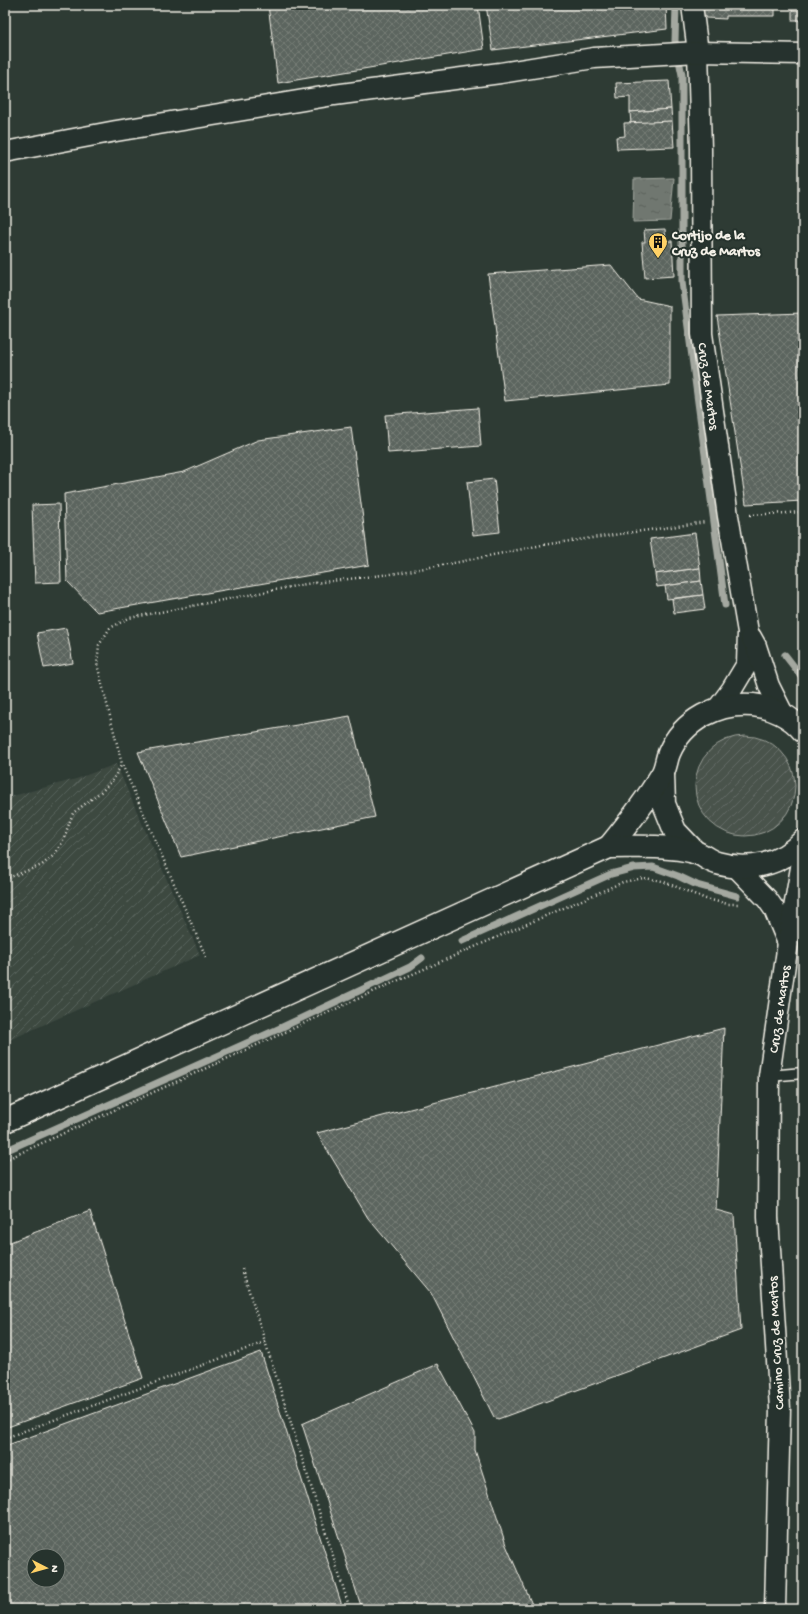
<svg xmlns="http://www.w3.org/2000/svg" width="808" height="1614" font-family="'Gochi Hand',sans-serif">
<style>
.industrial{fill:url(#industrial-furrows)}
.garden{fill:url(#garden-furrows);stroke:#9ea29a}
.water{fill:url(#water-ripples);stroke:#a4a8a0}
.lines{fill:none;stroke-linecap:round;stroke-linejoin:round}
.stream{stroke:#a4a8a0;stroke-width:7}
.building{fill:url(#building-cross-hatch);stroke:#f4f1e8;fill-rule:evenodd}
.service-casing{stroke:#f4f1e8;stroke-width:13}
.minor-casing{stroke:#f4f1e8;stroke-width:23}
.secondary-casing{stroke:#f4f1e8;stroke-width:25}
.path{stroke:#f4f1e8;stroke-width:2.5;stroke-dasharray:1 3;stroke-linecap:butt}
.service{stroke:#26332d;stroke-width:10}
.minor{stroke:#26332d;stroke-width:20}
.secondary{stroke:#26332d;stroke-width:22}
.labels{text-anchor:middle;stroke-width:4;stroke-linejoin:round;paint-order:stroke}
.poi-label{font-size:14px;font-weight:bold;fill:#f4f1e8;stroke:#26332d;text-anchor:start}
.street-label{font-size:14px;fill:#f4f1e8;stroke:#26332d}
</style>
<defs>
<pattern id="industrial-furrows" width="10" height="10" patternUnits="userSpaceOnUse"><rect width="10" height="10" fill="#3c4841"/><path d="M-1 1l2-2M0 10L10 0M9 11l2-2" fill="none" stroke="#59635c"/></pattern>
<pattern id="garden-furrows" width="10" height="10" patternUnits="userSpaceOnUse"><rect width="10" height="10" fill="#48524c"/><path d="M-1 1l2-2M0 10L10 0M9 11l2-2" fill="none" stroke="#636b66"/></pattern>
<pattern id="water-ripples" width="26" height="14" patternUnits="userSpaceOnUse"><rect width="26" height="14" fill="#6f7770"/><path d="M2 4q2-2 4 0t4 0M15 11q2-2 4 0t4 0" fill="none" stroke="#5c605b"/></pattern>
<pattern id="building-cross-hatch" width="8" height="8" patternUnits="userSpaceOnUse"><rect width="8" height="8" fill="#5c655e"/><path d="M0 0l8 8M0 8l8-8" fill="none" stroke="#747c75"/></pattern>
</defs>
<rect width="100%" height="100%" fill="#2e3b34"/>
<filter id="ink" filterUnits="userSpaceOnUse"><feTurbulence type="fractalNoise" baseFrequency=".025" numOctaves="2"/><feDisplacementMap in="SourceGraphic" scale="8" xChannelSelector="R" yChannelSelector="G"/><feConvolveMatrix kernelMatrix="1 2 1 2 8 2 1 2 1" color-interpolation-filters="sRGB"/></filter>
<g filter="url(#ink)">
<path class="industrial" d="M116,764L200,955L5,1042V798L76,779Z"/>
<circle class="garden" cx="745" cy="786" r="50"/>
<path class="water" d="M674,178L670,221L633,222L634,179Z"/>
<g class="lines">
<g class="stream">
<path d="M676,5L675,41L682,75V282L725,605"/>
<path d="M785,655L803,678"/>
<path d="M462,941L611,874L634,868L653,867L678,876L697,885L737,896"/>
<path d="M5,1151L276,1030L410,967L422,958"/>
</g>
</g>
<g class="building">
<path d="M268,5H478L484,49L278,83Z"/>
<path d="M486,5H666L667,29L493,50Z"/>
<path d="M704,5H775V16H726V19L706,18V16H703Z"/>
<rect x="792" y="5" width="11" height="15"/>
<path d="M669,81L671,109L630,112V97L617,98L616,83Z"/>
<path d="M671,109L672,121L631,124L630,112Z"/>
<path d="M672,121L674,147L617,149L616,137L625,136L624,123Z"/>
<path d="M665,229L666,241H672L674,276L645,278L642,242H645L644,230Z"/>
<path d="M611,265L638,299L670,306V385L505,401L488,274Z"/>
<path d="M803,313V501L746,504L717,316Z"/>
<path d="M478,408L481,446L388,453L385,415Z"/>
<path d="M351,427L369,565L97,612L67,581L64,494L184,472L258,440Z"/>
<path d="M494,479L500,532L473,535L467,482Z"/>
<path d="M59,504L61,582L35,583L32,505Z"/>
<path d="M695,533L700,568L655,574L650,539Z"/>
<path d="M700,568L701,581L657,587L655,574Z"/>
<path d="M701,581L703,595L667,599L665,586Z"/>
<path d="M703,595L705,609L674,613L672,599Z"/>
<path d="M66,628L73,663L44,668L37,633Z"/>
<path d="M350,716L375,817L181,857L138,752Z"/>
<path d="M724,1028L716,1210L734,1215L741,1330L498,1419L494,1417L431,1293L368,1218L317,1133Z"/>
<path d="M90,1211L143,1378L5,1428V1244Z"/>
<path d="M261,1352L343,1609H5V1446ZM34,1556H58V1580H34Z"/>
<path d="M438,1364L475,1433V1450L506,1545L534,1609H362L302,1424Z"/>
</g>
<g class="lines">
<defs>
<path id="service" d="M769,1076L803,1073"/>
<g id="minor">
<path id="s1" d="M692,5L698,52L701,149L702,334L728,516L748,632L747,664L732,689L718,708"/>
<path d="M5,152L116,131L334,95L500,73L594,58L698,52L803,54"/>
<path d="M751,637L756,646L769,686L783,714"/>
<path d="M736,867L767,899L774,909L788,943"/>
<path id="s2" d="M775,1609L780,1409L768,1217L769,1076L788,943L803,856"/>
</g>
<g id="secondary">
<path d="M663,774L664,804L675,831L696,853"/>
<path d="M609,847C628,824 646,801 661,776C666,769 666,760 669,753C683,720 718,702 753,705C771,707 791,716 803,731"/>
<path d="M5,1121L609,847C638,847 667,845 695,852C702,854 709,861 717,863C748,872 781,865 803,841"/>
</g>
</defs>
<use href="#service" class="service-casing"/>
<use href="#minor" class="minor-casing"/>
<use href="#secondary" class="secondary-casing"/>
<g class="path">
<path d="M750,515L803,512"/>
<path d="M5,879L42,865L54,855L62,843L73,813L102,791L112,781L122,764"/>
<path d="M206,957L122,764L97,664L99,645L110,628L129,618L306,584L391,574L459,562L542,545L706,522"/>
<path d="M5,1160L399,980L623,882L644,878L662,881L706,899L728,904H740"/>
<path d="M242,1269L350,1609"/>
<path d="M5,1438L265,1342"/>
</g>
<use href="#service" class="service"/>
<use href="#minor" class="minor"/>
<use href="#secondary" class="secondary"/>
</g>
</g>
<defs>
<symbol id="building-pin" viewBox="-11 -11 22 30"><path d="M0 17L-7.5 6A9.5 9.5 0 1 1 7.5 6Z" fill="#ffd166" stroke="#26332d"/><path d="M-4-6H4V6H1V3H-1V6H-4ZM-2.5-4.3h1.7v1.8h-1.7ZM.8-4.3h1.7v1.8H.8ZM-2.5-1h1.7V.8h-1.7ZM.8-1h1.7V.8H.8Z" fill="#111"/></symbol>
</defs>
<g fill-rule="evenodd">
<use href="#building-pin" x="647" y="231" width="22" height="30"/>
</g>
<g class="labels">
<g class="poi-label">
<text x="672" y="239">Cortijo de la<tspan x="672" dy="16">Cruz de Martos</tspan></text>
</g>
<g class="street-label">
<text dy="5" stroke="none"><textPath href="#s1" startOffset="382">Cruz de Martos</textPath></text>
<text dy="5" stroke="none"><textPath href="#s2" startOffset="601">Cruz de Martos</textPath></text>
<text transform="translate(775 1343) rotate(-93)" y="5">Camino Cruz de Martos</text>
</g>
</g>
<rect width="808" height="1614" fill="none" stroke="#26332d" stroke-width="20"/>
<rect x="10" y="10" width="788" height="1594" fill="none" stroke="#f4f1e8" stroke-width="1.5" filter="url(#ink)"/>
<g transform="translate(46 1568) rotate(96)"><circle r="19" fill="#26332d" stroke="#787f78"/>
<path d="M0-3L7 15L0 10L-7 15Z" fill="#ffd166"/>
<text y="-6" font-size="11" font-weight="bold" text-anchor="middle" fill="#f4f1e8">N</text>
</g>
</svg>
